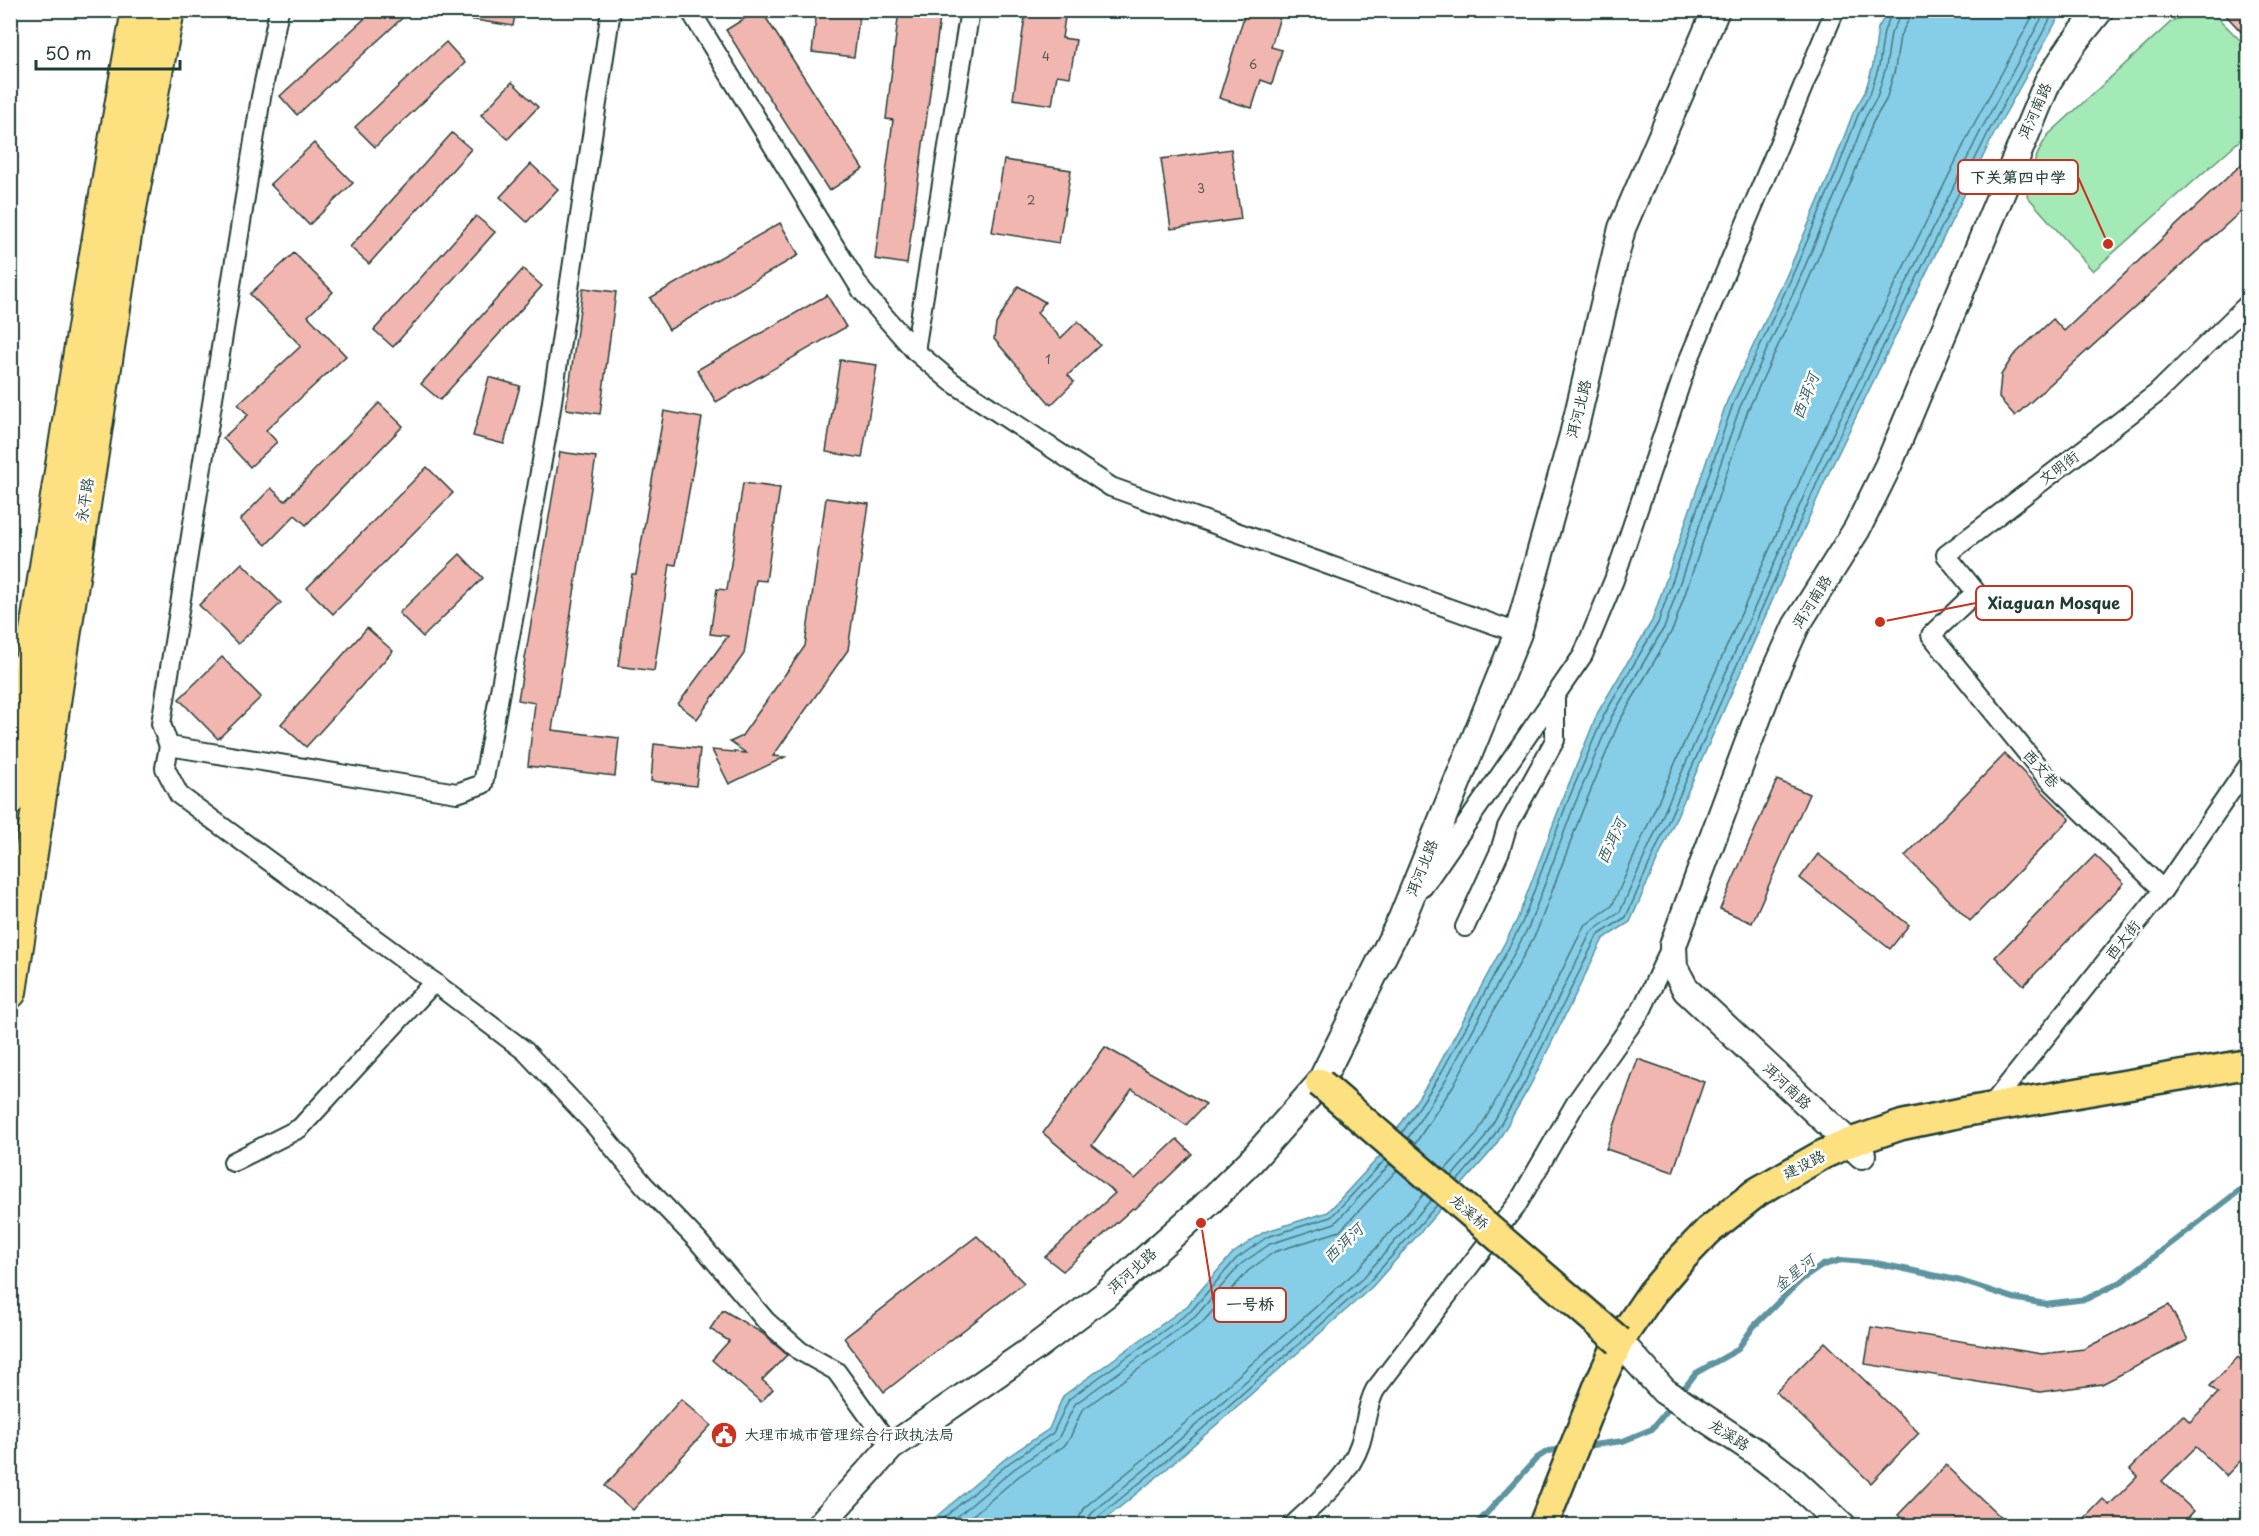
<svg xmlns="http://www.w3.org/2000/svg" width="2259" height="1536" font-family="'Playpen Sans','LXGW WenKai TC',sans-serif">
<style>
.green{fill:#a4eab7;stroke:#629476;stroke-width:1.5}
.water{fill:#86cee7;stroke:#5d949f;stroke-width:1.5}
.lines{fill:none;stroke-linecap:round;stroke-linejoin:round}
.shore{stroke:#48777c;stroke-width:1.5}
.stream{stroke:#5d949f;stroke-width:6}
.building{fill:#f2b6b1;stroke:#1f3d34;stroke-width:1.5}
.street-casing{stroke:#1f3d34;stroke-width:22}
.secondary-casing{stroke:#1f3d34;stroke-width:30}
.primary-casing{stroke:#1f3d34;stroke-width:33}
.highway-casing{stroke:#1f3d34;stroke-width:36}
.street{stroke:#fff;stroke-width:18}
.secondary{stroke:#fff;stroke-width:26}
.primary{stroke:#fde080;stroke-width:28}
.highway{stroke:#fde080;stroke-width:32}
.primary-bridge-casing{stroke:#1f3d34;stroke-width:33;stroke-linecap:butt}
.primary-bridge{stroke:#fde080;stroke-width:28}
.labels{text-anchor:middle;stroke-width:5;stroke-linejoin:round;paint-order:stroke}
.number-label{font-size:12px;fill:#545b53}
.street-label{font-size:15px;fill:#1f3d34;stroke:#fff}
.poi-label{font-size:15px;fill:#1f3d34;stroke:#fff;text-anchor:start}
.water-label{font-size:16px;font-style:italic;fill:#396161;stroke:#fff}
.leader{fill:none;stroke:#c8321e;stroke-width:2}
.callout-dot{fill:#c8321e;stroke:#fff;stroke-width:2}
.callout{fill:#fff;stroke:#c8321e;stroke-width:2}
.callout-label{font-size:16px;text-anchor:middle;font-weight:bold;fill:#1f3d34}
</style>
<rect width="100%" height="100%" fill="#fff"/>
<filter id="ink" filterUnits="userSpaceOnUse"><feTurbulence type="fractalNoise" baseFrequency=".0167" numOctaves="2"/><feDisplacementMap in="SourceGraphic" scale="12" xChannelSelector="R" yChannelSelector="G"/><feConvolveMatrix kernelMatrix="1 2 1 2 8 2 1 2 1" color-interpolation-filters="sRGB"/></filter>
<g filter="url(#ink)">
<path class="green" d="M2187,15H2215L2248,48V133L2093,271L2027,196C2030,172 2035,155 2048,135L2171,22Z"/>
<path class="water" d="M1888,11H2062L1994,134L1830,470L1630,922L1603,939L1530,1086L1494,1148L1372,1287L1163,1472L1098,1525L925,1526L1006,1458L1049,1429L1063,1396L1187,1306L1232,1254L1264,1232L1328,1212L1379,1157L1434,1074L1517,920L1562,801L1598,712L1652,621L1727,401L1785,279L1832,169L1853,113L1865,92L1873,65L1878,28Z"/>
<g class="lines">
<g class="shore">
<path d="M1402,1133L1439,1077L1522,923L1567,803L1604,715L1658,623L1733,404L1790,281L1837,171L1858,115L1870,94L1879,66L1884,31L1893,10"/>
<path d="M1408,1138L1445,1081L1529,926L1574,806L1611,718L1665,626L1740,407L1797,285L1844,174L1865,118L1877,97L1886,67L1891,33L1900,17L1901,10"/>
<path d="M1415,1144L1453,1086L1537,931L1583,809L1619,722L1673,629L1748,410L1805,288L1853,177L1873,122L1886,100L1895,69L1900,36L1908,21L1910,10"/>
<path d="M1445,1170L1476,1135L1510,1076L1584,926L1612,906L1809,460L1974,124L2036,10"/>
<path d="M1452,1176L1483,1140L1518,1080L1591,932L1620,912L1818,464L1982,128L2046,10"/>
<path d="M1457,1181L1489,1144L1524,1084L1597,936L1626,917L1824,467L1989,131L2055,10"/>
<path d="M934,1526L1009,1463L1053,1433L1069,1399L1191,1311L1236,1259L1267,1237L1331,1217L1385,1160"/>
<path d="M946,1526L1014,1469L1058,1439L1075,1404L1195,1317L1241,1264L1270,1244L1335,1223L1390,1164"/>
<path d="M960,1526L1019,1476L1064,1446L1070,1438L1082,1410L1201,1324L1248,1271L1274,1252L1340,1231L1397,1170"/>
<path d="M1078,1526L1080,1516L1086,1506L1149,1455L1356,1271L1424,1194"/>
<path d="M1087,1526L1088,1519L1092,1513L1154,1462L1363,1278L1431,1200"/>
<path d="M1095,1526L1097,1518L1159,1467L1368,1283L1437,1205"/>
</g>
<g class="stream">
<path d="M1679,1395L1696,1373L1737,1350L1754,1326L1801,1280L1823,1265L1841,1260L1876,1263L1961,1281L2013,1298L2045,1304L2086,1299L2121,1282L2248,1184"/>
<path d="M1585,1446L1623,1441L1652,1429L1673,1403"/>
<path d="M1475,1526L1537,1458L1548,1451L1566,1449"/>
</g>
</g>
<g class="building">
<path d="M374,10H411L297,115L280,96Z"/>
<path d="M470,10H516L513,26L469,19Z"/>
<path d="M758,10H761L863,169L829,191L726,30Z"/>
<path d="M817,10H860L854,57L812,52Z"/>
<path d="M899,10H941L907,264L875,259L893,120L886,119Z"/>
<path d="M1026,10H1066L1062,38L1076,40L1070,77L1057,75L1052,105L1013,99Z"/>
<path d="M1246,10H1282L1271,47L1282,50L1272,84L1261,80L1252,108L1219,98Z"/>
<path d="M2221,10H2248V39Z"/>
<path d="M446,42L465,63L375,147L355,127Z"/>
<path d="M512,82L538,107L508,139L481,115Z"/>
<path d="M452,133L471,149L369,264L350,247Z"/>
<path d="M314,143L353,183L309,225L270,184Z"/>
<path d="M1231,149L1241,219L1171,229L1161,159Z"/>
<path d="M2248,158V205L2015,416L1999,398L2001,375L2013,356L2053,319L2064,331Z"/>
<path d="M1004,160L1071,170L1059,243L992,232Z"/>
<path d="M531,164L558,189L527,222L500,197Z"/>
<path d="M476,216L495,232L393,347L374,330Z"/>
<path d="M780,223L799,255L669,330L650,298Z"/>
<path d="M294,253L333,292L308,316L346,356L266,430L277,442L250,467L223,438L248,415L238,404L301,346L250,294Z"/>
<path d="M523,269L542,286L440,400L421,384Z"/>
<path d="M1018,286L1045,302L1037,313L1061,338L1078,321L1100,345L1068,375L1074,382L1051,405L994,339L996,324Z"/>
<path d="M583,288L616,292L600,414L566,409Z"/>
<path d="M827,295L846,327L716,402L697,370Z"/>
<path d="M840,360L877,365L862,458L826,452Z"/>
<path d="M489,377L520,386L504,444L473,436Z"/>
<path d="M379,403L403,426L306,525L295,515L266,545L240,520L271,488L285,501Z"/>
<path d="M664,411L702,418L676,565L670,564L654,671L618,666L632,574H636Z"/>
<path d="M560,452L596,457L552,730L619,738L615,776L528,766L535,703L518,700Z"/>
<path d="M427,467L453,493L333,614L307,588Z"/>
<path d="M743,483L780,488L766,581L756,580L744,654L697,719L678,704L728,636L710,634L717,589L727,590Z"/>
<path d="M826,498L869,504L848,650L773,756L785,757L729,784L712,750L746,753L730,742L741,737L805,646Z"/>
<path d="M460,554L483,578L423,637L399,613Z"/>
<path d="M242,563L281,603L238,644L199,605Z"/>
<path d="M367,628L393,651L306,747L281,724Z"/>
<path d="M222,657L261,697L218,739L179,699Z"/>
<path d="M654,744L700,749L696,786L651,781Z"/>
<path d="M2005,754L2070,819L1970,921L1905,856Z"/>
<path d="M1777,780L1809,794L1752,923L1720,909Z"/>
<path d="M1818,854L1909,925L1890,949L1800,878Z"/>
<path d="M2095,855L2124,883L2024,985L1995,957Z"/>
<path d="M1105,1047L1206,1104L1186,1125L1132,1089L1092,1145L1135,1179L1177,1139L1192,1154L1135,1209L1133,1208L1063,1271L1045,1257L1115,1193L1043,1133Z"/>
<path d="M1638,1059L1704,1082L1673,1172L1606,1149Z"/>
<path d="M977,1236L1024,1283L884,1392L844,1338Z"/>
<path d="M2169,1305L2188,1340L2102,1384L2040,1392L1865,1364L1871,1327L2042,1354L2084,1349Z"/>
<path d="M723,1310L762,1333L787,1355L762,1380L773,1389L761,1402L712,1360L729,1341L710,1329Z"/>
<path d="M1825,1342L1919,1433L1871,1483L1776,1392Z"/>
<path d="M2238,1357L2248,1367V1453L2226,1476L2196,1447L2162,1481L2194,1511L2180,1526H2077L2103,1499L2109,1505L2138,1476L2130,1469L2183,1415L2190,1422L2218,1393L2210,1386Z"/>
<path d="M681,1399L711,1425L633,1510L605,1486Z"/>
<path d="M1946,1465L2010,1526H1909L1898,1515Z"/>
</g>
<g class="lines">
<defs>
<g id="street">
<path d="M279,10L261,97L161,724L169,746L457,793L483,784L548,428L611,10"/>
<path d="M690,10L862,291L915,351L952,382L1111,487L1518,633"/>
<path d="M915,351L970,10"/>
<path d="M10,663L28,686"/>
<path d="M169,746L165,768L179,795L427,977L525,1051L593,1123L644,1185L697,1240L766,1321L800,1351L836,1371L891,1447"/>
<path d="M1423,887L1583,655L1614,580L1687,364L1835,10"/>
<path d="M2163,890L2043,773L1931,635L1976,592L1946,555L2156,394L2248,304"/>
<path d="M1465,927L1500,851L1507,827L1555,740V695"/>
<path d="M1989,1108L2163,890L2248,766"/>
<path d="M233,1162L300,1128L434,982"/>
<path d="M1292,1526C1317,1502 1349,1477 1360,1444C1366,1426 1366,1407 1375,1390L1518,1203L1577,1101L1642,1009L1672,945"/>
</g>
<g id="secondary">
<path d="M1862,1155L1686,990L1674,967L1673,945L1771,682L1796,626L1857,529L1888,466L2048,81L2072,45L2100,10"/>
<path d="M1619,1341L1664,1391L1756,1452L1794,1481L1843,1526"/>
<path d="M819,1526L891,1447L1037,1346L1106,1294L1202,1209L1252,1160L1320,1083L1402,918L1518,633L1573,435L1622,228L1716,10"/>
</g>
<path id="primary" d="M1543,1526L1600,1382L1619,1341L1652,1293L1682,1258L1708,1231L1757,1192L1822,1155L1849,1143L1902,1125L1964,1112L2248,1064"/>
<g id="highway">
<path d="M10,798C51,535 91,272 138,10"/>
<path d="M10,992L126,229L168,10"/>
</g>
</defs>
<use href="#street" class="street-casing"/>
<use href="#secondary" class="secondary-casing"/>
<use href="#primary" class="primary-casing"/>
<use href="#highway" class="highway-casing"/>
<use href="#street" class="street"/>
<use href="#secondary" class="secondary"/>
<use href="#primary" class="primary"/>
<use href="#highway" class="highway"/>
<defs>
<path id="primary-bridge" d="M1320,1083L1619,1341"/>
</defs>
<use href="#primary-bridge" class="primary-bridge-casing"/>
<use href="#primary-bridge" class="primary-bridge"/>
</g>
</g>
<defs>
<symbol id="civic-disc" viewBox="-11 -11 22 22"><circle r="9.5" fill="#c8321e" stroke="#fff"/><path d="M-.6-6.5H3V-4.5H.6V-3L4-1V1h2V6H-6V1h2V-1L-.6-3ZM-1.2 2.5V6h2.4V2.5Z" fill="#fff"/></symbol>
</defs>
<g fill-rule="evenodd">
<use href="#civic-disc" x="709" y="1420" width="30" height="30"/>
</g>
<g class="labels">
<g class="number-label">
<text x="1046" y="61">4</text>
<text x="1253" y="69">6</text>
<text x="1201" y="193">3</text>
<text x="1031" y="205">2</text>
<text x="1048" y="364">1</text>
</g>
<g class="street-label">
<text transform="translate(2035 111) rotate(-66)" y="5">洱河南路</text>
<text transform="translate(1579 409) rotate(-76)" y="5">洱河北路</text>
<text transform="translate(2059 468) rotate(-37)" y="5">文明街</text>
<text transform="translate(85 500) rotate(-81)" y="5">永平路</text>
<text transform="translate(1812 602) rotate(-58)" y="5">洱河南路</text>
<text transform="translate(2041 769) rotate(48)" y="5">西文巷</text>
<text transform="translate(1422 868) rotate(-68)" y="5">洱河北路</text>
<text transform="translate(2123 940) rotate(-51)" y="5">西大街</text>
<text transform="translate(1787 1086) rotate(43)" y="5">洱河南路</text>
<text transform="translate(1804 1165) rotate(-27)" y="5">建设路</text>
<text transform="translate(1469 1212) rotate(41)" y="5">龙溪桥</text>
<text transform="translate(1132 1271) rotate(-42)" y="5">洱河北路</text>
<text transform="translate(1729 1435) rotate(33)" y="5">龙溪路</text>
</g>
<g class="poi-label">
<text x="744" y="1440">大理市城市管理综合行政执法局</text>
</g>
<g class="water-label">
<text transform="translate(1805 396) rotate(-69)" y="6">西洱河</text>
<text transform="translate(1611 841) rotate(-65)" y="6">西洱河</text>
<text transform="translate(1343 1243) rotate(-44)" y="6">西洱河</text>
<text transform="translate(1794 1273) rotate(-39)" y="6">金星河</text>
</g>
</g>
<path class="leader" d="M2108 244L2078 177M1880 622L1976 603M1201 1223L1214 1305"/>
<g class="callout-dot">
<circle cx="2108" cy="244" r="6"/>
<circle cx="1880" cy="622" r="6"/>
<circle cx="1201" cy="1223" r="6"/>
</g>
<g class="callout">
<rect x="1958" y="160" width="120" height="34" rx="6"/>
<rect x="1976" y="586" width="156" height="34" rx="6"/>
<rect x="1214" y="1288" width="72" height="34" rx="6"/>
</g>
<g class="callout-label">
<text x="2018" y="183">下关第四中学</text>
<text x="2054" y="609">Xiaguan Mosque</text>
<text x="1250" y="1310">一号桥</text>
</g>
<rect width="2259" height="1536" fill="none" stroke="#fff" stroke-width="36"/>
<rect x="18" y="18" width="2223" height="1500" fill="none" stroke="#1f3d34" stroke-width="2" filter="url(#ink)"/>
<path d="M36 60v9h144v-9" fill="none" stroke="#1f3d34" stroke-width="3"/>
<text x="45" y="60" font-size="18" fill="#1f3d34" stroke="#ffffff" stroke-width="4.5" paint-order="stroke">50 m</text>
</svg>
